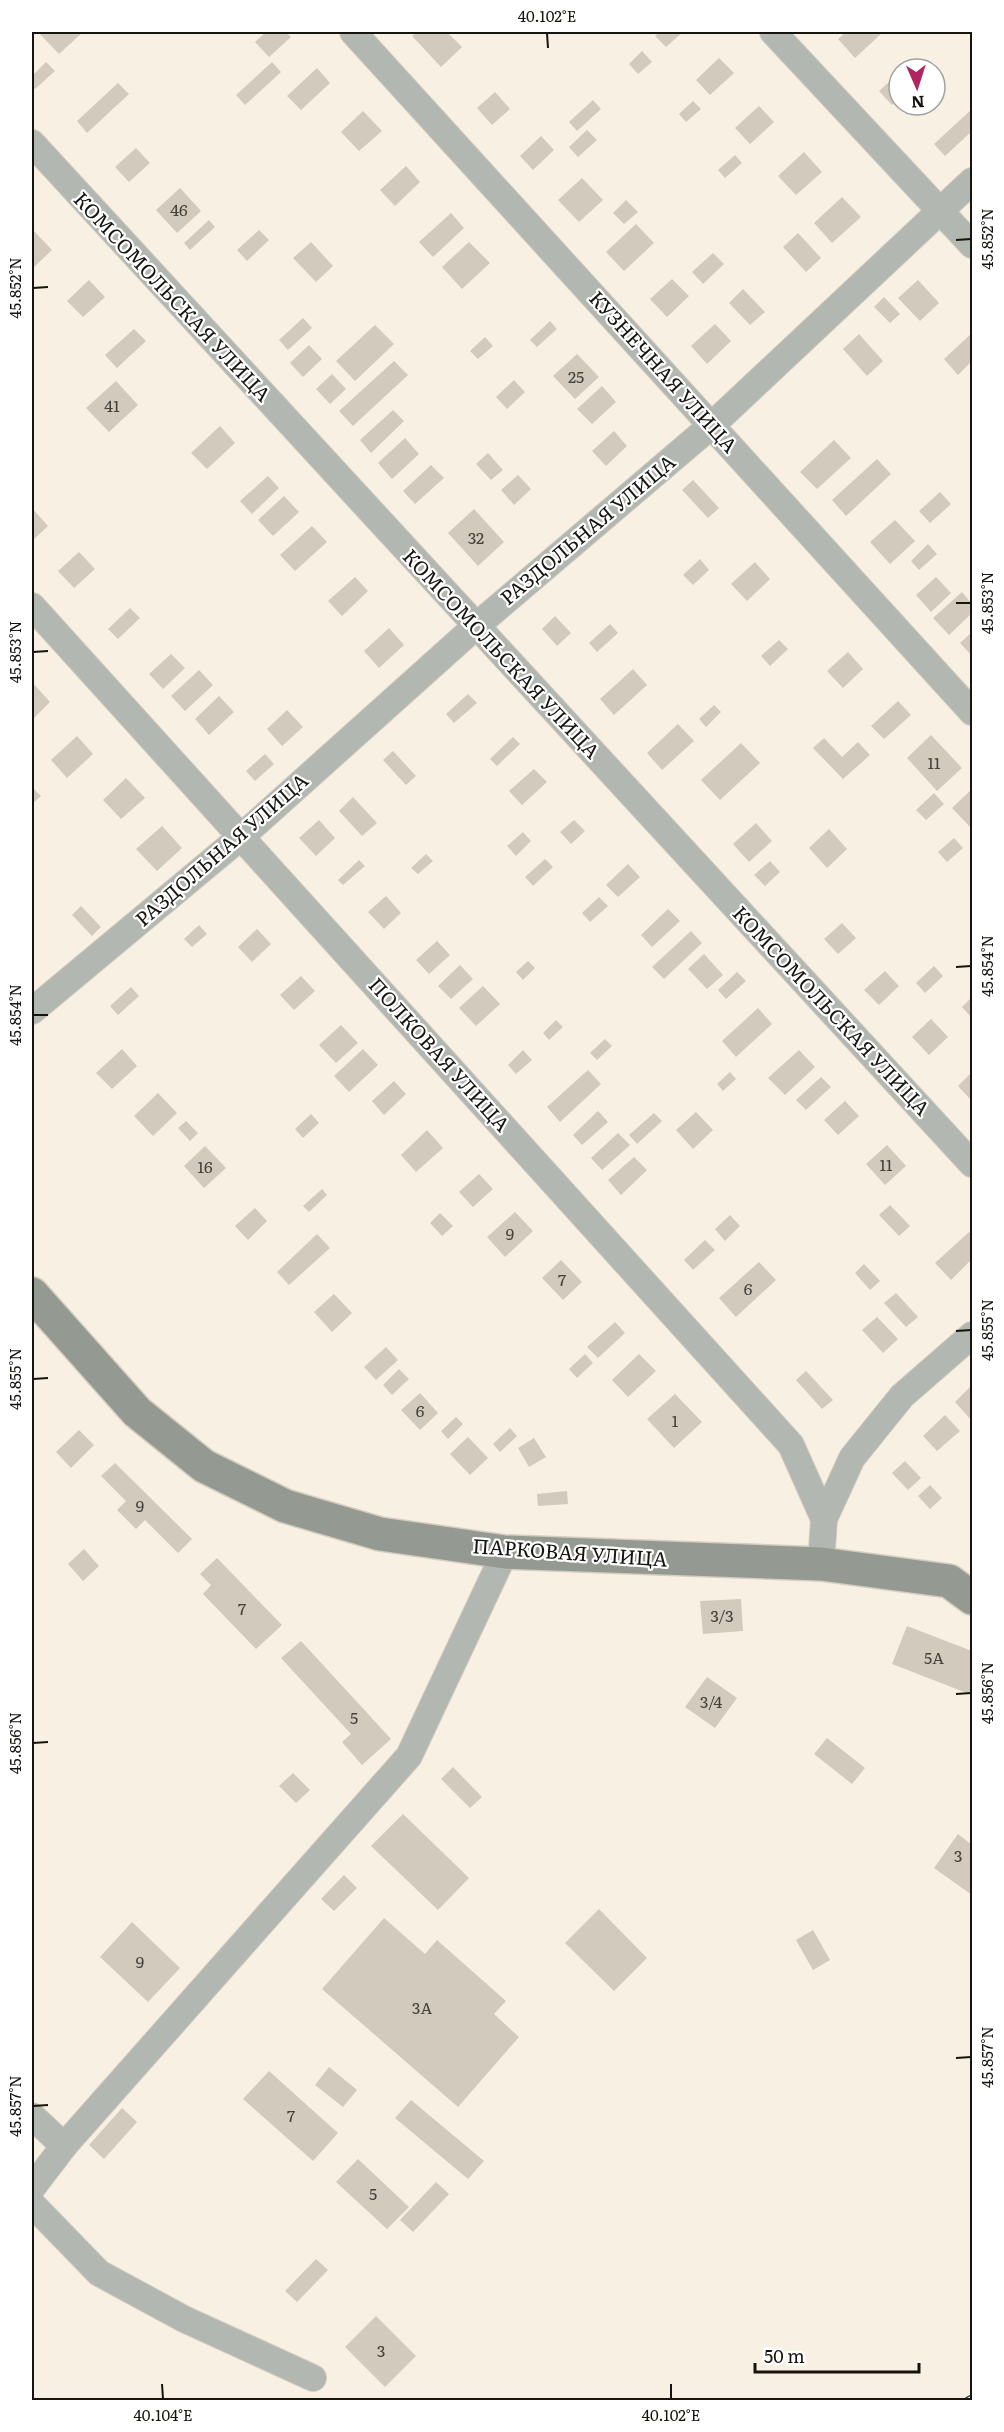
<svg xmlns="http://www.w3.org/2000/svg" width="1004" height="2432" font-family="Literata,serif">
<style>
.building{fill:#d1cabd}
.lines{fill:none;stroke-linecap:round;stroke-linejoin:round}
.street-casing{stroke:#d4cdc1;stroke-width:28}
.secondary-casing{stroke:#d4cdc1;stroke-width:36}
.street{stroke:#b2b7b1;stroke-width:26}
.secondary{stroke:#949a92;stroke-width:33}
.rail-casing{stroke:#3b3832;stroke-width:7}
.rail{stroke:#fff;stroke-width:4.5;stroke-dasharray:14;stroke-linecap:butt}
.ticks{fill:none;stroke:#16140f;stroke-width:2}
.labels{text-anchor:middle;stroke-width:4.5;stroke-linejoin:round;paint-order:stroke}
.number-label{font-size:16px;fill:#45423a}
.street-label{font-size:20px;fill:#16140f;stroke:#fff}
.neatline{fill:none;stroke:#16140f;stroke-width:2}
.ticks-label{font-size:15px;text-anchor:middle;fill:#16140f}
</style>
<rect width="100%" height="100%" fill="#f8f0e3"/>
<g class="building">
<path d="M38,32H83L59,54Z"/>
<path d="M266,32H286L291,37L269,57L255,42Z"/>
<path d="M417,32H447L462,47L441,67L412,36Z"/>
<path d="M660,32H683L666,47L655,36Z"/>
<path d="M846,32H883L855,58L838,39Z"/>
<path d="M642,51L652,62L638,74L629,64Z"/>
<path d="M719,58L734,73L710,95L696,80Z"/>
<path d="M46,62L55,71L35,89L32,86V76Z"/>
<path d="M272,62L281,72L245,105L236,95Z"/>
<path d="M317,68L330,83L301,110L287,96Z"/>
<path d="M899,73V99L892,105L879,91Z"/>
<path d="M118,83L129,94L87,133L77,121Z"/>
<path d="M495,92L510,109L492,125L477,108Z"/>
<path d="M593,100L601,109L577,131L569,122Z"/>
<path d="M693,101L701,109L686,122L679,114Z"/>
<path d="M759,106L774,122L750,144L735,128Z"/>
<path d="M972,109V131L945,156L934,144Z"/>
<path d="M363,111L382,131L359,151L341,132Z"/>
<path d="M587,130L597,140L578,157L569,147Z"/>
<path d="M541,136L554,150L533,170L520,156Z"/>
<path d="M136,148L150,163L129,182L115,167Z"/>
<path d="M804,152L822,172L796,195L778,176Z"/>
<path d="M735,155L742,163L725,178L718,170Z"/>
<path d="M406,166L420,182L395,206L380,190Z"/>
<path d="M582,178L603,200L579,222L558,200Z"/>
<path d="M180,188L201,211L177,233L156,210Z"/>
<path d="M842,197L861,217L832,243L814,223Z"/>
<path d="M626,200L638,212L624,224L613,213Z"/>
<path d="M451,213L464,228L433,257L419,242Z"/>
<path d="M209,220L215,227L190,250L184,243Z"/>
<path d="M636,224L654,243L624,271L606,252Z"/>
<path d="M32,229L52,250L32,269Z"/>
<path d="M259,230L269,240L247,261L237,250Z"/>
<path d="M798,233L821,258L806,272L783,247Z"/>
<path d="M311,242L333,266L316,282L293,258Z"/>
<path d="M469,242L490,263L462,289L442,267Z"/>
<path d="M713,253L724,264L703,284L692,272Z"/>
<path d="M672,279L689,296L667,317L650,299Z"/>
<path d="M89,280L105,297L83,317L67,301Z"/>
<path d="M918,280L939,303L920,321L898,298Z"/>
<path d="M743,289L765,312L750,325L729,303Z"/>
<path d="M884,297L900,314L890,323L874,307Z"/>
<path d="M303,318L312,328L288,350L279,340Z"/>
<path d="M550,321L557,329L537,347L530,340Z"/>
<path d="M715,324L731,341L707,364L691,346Z"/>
<path d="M375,325L394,344L355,381L336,361Z"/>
<path d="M134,329L146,341L117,368L105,355Z"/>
<path d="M972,333V361L958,375L944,359Z"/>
<path d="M859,334L883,361L867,376L843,349Z"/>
<path d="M485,337L493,346L478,359L470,351Z"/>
<path d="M309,345L322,359L303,377L290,363Z"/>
<path d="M577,354L599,377L575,399L553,376Z"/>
<path d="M394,361L408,375L353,426L339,411Z"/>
<path d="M332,374L346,389L330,404L316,389Z"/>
<path d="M514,380L525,392L507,409L496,397Z"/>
<path d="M116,381L138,405L109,432L86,408Z"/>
<path d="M602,386L616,402L592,424L577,409Z"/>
<path d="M393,410L404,421L371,453L360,440Z"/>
<path d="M220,426L235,443L207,469L191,453Z"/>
<path d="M614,431L627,446L606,466L592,451Z"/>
<path d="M405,438L419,454L392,479L378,463Z"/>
<path d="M834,440L851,458L817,489L800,472Z"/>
<path d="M488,453L503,470L491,480L476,464Z"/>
<path d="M877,459L891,474L846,516L832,500Z"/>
<path d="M431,465L444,478L415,504L403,491Z"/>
<path d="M518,475L531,489L514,505L501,490Z"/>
<path d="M268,476L279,488L252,514L240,501Z"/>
<path d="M693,480L719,508L708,518L682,490Z"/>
<path d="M940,492L951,504L930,523L919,511Z"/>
<path d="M284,496L299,512L273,536L258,520Z"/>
<path d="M32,508L48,526L32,541Z"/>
<path d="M474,509L504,542L478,566L448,533Z"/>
<path d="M895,520L915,541L890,564L870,542Z"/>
<path d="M312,526L327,542L295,571L280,555Z"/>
<path d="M928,544L937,554L919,570L911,561Z"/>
<path d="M79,552L95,569L74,588L58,571Z"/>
<path d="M700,559L709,570L693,585L683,575Z"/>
<path d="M755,562L770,579L747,601L731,584Z"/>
<path d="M355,577L368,591L342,616L328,601Z"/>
<path d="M936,577L951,593L931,612L916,595Z"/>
<path d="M962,592L972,604V613L949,635L933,618Z"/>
<path d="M130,608L140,618L118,639L108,629Z"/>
<path d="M555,616L571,633L557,646L542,629Z"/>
<path d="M610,624L618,633L597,652L589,643Z"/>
<path d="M389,628L404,645L379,668L364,651Z"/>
<path d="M972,632V656L960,643Z"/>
<path d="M779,640L788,649L770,666L761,656Z"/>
<path d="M848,652L863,669L843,688L827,671Z"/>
<path d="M171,654L185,668L163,689L149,674Z"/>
<path d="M633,669L647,685L614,715L600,699Z"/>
<path d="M199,670L213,685L185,711L171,696Z"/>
<path d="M32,682L50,702L32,720Z"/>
<path d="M468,694L477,703L454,723L446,714Z"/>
<path d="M219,696L234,712L209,735L195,719Z"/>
<path d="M898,701L911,715L884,739L871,726Z"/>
<path d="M714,705L721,712L706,727L699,719Z"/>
<path d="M287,710L303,727L282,746L267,729Z"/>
<path d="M678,724L694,741L662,770L647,753Z"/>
<path d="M931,735L962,768L937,791L907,758Z"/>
<path d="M77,736L93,754L67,778L51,760Z"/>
<path d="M513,737L520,744L497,766L490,759Z"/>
<path d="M824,738L842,757L858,742L870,755L843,779L813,748Z"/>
<path d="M741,743L760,763L720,800L701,780Z"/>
<path d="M393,751L416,776L406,785L383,760Z"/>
<path d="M265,754L274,764L255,781L246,771Z"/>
<path d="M534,769L547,782L522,805L509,791Z"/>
<path d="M126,778L145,798L121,819L103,800Z"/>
<path d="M34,789L41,796L32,804V792Z"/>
<path d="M972,789V829L952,808Z"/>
<path d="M934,793L944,804L926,820L916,810Z"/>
<path d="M353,797L377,823L362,836L339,811Z"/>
<path d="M319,820L335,838L316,856L299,838Z"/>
<path d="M574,820L585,831L571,844L560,832Z"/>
<path d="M756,823L772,841L749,862L733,844Z"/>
<path d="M162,826L182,848L157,871L136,849Z"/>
<path d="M829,829L847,849L827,868L809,848Z"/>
<path d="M523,832L531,841L516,856L507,846Z"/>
<path d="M954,838L963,848L947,862L938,852Z"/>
<path d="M426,854L433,861L418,874L411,868Z"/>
<path d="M545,859L553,867L533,886L525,877Z"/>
<path d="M359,860L365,866L343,885L338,880Z"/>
<path d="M770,861L780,872L765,886L754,875Z"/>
<path d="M628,864L640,877L618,897L606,885Z"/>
<path d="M386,896L401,913L384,929L368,912Z"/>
<path d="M599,897L608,906L590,922L582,913Z"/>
<path d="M81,906L101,927L92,936L72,915Z"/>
<path d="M668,909L680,921L652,947L641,935Z"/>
<path d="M842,923L856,938L838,954L824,939Z"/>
<path d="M199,925L207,934L192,947L184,939Z"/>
<path d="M257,929L271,944L252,962L238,947Z"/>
<path d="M691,931L702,943L664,979L652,967Z"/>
<path d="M437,941L450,955L429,974L416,960Z"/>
<path d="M704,954L723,975L707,989L688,969Z"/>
<path d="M528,961L535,968L523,980L516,972Z"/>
<path d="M460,965L473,979L451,999L438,986Z"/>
<path d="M934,966L943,976L925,993L916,983Z"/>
<path d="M885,971L899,986L879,1005L864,990Z"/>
<path d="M737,972L746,981L726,999L718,990Z"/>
<path d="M301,976L315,991L294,1010L280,995Z"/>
<path d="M483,986L500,1004L476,1026L459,1008Z"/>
<path d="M131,987L139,996L118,1015L110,1006Z"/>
<path d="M972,997V1014L970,1016L962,1007Z"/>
<path d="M758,1008L772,1024L736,1057L722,1041Z"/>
<path d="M931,1019L948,1037L929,1055L912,1037Z"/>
<path d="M556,1020L563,1027L549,1040L543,1033Z"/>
<path d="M341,1025L358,1043L336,1063L319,1045Z"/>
<path d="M605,1039L612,1046L597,1060L590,1053Z"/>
<path d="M122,1049L137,1066L112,1089L96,1073Z"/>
<path d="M363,1049L378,1065L349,1092L334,1076Z"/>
<path d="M523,1050L532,1060L516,1074L508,1065Z"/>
<path d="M799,1050L815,1067L785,1095L768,1078Z"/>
<path d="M588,1070L601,1084L560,1122L547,1107Z"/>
<path d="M730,1072L736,1079L723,1091L717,1084Z"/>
<path d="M972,1072V1098L971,1100L958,1086Z"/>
<path d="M821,1077L831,1087L806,1110L796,1100Z"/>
<path d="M394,1081L406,1094L384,1115L372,1101Z"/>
<path d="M158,1093L177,1113L153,1136L134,1116Z"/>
<path d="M845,1101L859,1116L838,1135L824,1120Z"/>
<path d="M598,1111L608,1122L582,1145L573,1135Z"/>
<path d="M696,1112L713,1130L693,1149L676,1130Z"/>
<path d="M654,1113L662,1121L637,1144L629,1135Z"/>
<path d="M311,1114L319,1123L303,1138L295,1129Z"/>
<path d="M186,1121L198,1133L190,1141L178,1128Z"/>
<path d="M427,1130L443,1148L416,1172L401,1155Z"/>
<path d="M618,1133L630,1145L602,1170L591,1158Z"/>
<path d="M887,1145L906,1166L885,1185L866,1164Z"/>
<path d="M205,1146L226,1168L204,1188L184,1166Z"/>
<path d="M634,1157L647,1170L621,1195L608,1180Z"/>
<path d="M479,1174L493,1189L473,1207L459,1192Z"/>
<path d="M322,1189L327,1195L309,1212L303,1206Z"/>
<path d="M890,1205L910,1226L899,1236L879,1215Z"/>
<path d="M255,1208L267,1221L248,1240L235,1226Z"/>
<path d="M515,1212L533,1231L505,1257L487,1237Z"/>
<path d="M440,1213L453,1226L442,1236L430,1223Z"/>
<path d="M730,1215L740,1226L725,1241L715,1229Z"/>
<path d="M969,1232L972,1236V1259L951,1280L935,1263Z"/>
<path d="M317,1234L330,1248L289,1285L277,1272Z"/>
<path d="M705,1240L715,1250L693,1270L684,1260Z"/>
<path d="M561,1260L582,1282L563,1300L542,1278Z"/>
<path d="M759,1262L776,1280L736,1317L719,1298Z"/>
<path d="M864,1264L880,1281L870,1290L855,1273Z"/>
<path d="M896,1293L918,1317L906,1327L884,1303Z"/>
<path d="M334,1294L352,1313L332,1332L314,1312Z"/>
<path d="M877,1317L898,1339L883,1353L862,1330Z"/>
<path d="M615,1322L625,1333L598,1358L587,1347Z"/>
<path d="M386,1347L398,1360L376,1380L364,1367Z"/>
<path d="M585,1354L593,1363L577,1378L569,1369Z"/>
<path d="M639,1354L656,1371L628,1397L612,1380Z"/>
<path d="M399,1369L409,1379L392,1395L383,1385Z"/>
<path d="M806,1371L833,1400L822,1409L796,1380Z"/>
<path d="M970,1387L972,1389V1421L955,1402Z"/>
<path d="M420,1393L438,1413L420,1430L401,1410Z"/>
<path d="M675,1394L702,1422L674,1448L647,1419Z"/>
<path d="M945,1415L960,1431L937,1451L923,1436Z"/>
<path d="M456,1417L463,1424L448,1439L441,1431Z"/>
<path d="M510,1428L517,1436L500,1452L493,1444Z"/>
<path d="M79,1430L94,1445L71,1468L56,1452Z"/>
<path d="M468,1437L488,1458L470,1475L450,1454Z"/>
<path d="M534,1438L546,1457L529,1467L518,1448Z"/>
<path d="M905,1461L921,1478L908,1490L892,1473Z"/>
<path d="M115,1463L192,1539L178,1553L145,1520L136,1529L117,1510L126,1501L101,1476Z"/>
<path d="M930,1485L942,1498L930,1509L918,1496Z"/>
<path d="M567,1491L568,1504L538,1506L537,1494Z"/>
<path d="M84,1549L99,1566L83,1581L68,1564Z"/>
<path d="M217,1558L282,1625L256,1649L203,1594L211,1585L200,1574Z"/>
<path d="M741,1599L743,1631L703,1634L700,1601Z"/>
<path d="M907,1626L972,1651V1695L892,1664Z"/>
<path d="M301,1641L391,1739L362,1765L342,1742L351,1734L281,1658Z"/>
<path d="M707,1677L737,1698L715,1728L685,1707Z"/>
<path d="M827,1738L865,1768L852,1784L814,1754Z"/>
<path d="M453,1767L482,1797L470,1808L441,1779Z"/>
<path d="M293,1773L310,1790L296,1803L279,1786Z"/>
<path d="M403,1814L469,1878L438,1910L371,1846Z"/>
<path d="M958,1834L972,1845V1895L934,1868Z"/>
<path d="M344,1875L357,1888L334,1911L321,1899Z"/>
<path d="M599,1909L647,1958L614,1991L565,1943Z"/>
<path d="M384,1918L425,1954L437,1940L506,2001L494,2014L519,2037L458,2107L322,1989Z"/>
<path d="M132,1922L180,1968L148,2002L100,1957Z"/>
<path d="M813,1930L830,1960L813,1970L796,1940Z"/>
<path d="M329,2067L357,2090L343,2107L315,2085Z"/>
<path d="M269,2071L338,2133L313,2161L243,2099Z"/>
<path d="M411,2100L484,2161L468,2179L395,2118Z"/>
<path d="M122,2108L137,2122L104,2159L89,2145Z"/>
<path d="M358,2159L409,2207L387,2229L336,2182Z"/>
<path d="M436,2182L449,2194L413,2232L400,2220Z"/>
<path d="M316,2259L328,2270L297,2302L285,2291Z"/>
<path d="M376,2316L416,2356L385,2387L345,2347Z"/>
</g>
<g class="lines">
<defs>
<g id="street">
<path d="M353,32L972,712"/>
<path d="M773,32L972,245"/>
<path d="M32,143L972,1164"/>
<path d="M32,606L791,1445L824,1519"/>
<path d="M32,1011L242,836L475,627L712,425L972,181"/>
<path d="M821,1564L824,1519L852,1458L902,1396L972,1335"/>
<path d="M32,2116L64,2146"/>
<path d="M32,2188L64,2146L409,1756L505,1552"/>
<path d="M32,2204L99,2273L184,2319L313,2378"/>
</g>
<path id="secondary" d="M32,1294L137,1412L204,1466L285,1506L380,1534L505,1552L821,1564L949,1581L972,1598"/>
</defs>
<use href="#street" class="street-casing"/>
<use href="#secondary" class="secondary-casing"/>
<use href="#street" class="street"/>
<use href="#secondary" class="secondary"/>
<defs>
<path id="rail" d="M968,2400L972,2398"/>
</defs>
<use href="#rail" class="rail-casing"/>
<use href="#rail" class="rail"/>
</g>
<path class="ticks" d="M547,33L548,48M956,240L971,239M33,288L48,287M956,603H971M33,652L48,651M956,967L971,966M33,1015H48M956,1331L971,1330M33,1379L48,1378M956,1694L971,1693M33,1743L48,1742M956,2058L971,2057M33,2106L48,2105M162,2384L163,2399M671,2384V2399"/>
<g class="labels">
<g class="number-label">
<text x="179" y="216">46</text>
<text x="576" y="383">25</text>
<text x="112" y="412">41</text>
<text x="476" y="544">32</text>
<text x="934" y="769">11</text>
<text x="886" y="1171">11</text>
<text x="205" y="1173">16</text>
<text x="510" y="1240">9</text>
<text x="562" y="1286">7</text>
<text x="748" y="1295">6</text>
<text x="420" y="1417">6</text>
<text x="675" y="1427">1</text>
<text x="140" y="1512">9</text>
<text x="242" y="1615">7</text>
<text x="722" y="1622">3/3</text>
<text x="934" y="1664">5А</text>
<text x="711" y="1708">3/4</text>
<text x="354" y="1724">5</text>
<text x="958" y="1862">3</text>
<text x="140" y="1968">9</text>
<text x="422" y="2014">3А</text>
<text x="291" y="2122">7</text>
<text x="373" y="2200">5</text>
<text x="381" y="2357">3</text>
</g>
<g class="street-label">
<text transform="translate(172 297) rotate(47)" y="7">КОМСОМОЛЬСКАЯ УЛИЦА</text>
<text transform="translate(663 372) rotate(48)" y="7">КУЗНЕЧНАЯ УЛИЦА</text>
<text transform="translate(588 530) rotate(-40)" y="7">РАЗДОЛЬНАЯ УЛИЦА</text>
<text transform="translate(501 654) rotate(47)" y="7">КОМСОМОЛЬСКАЯ УЛИЦА</text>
<text transform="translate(222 850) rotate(-41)" y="7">РАЗДОЛЬНАЯ УЛИЦА</text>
<text transform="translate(831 1011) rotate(47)" y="7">КОМСОМОЛЬСКАЯ УЛИЦА</text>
<text transform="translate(439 1055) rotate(48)" y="7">ПОЛКОВАЯ УЛИЦА</text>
<text transform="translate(570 1553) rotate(4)" y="7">ПАРКОВАЯ УЛИЦА</text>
</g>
</g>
<rect width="1004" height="2432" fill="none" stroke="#ffffff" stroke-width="66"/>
<g transform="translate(917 87) rotate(177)"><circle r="28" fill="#ffffff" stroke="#a2a19f" stroke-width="1.5"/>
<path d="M0-4.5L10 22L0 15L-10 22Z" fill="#b02460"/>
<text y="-9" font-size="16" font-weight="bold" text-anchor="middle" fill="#16140f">N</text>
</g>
<path d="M755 2363v9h164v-9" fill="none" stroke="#16140f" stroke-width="3"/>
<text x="764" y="2363" font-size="18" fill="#16140f" stroke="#ffffff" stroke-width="4.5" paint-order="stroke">50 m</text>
<rect x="33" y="33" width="938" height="2366" class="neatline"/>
<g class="ticks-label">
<text x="547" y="22">40.102°E</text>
<text transform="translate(988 239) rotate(-90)" y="5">45.852°N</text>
<text transform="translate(16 288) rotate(-90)" y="5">45.852°N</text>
<text transform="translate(988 603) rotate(-90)" y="5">45.853°N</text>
<text transform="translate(16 652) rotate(-90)" y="5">45.853°N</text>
<text transform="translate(988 966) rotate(-90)" y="5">45.854°N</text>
<text transform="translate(16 1015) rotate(-90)" y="5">45.854°N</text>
<text transform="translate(988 1330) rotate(-90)" y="5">45.855°N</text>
<text transform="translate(16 1379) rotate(-90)" y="5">45.855°N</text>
<text transform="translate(988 1693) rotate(-90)" y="5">45.856°N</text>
<text transform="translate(16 1743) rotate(-90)" y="5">45.856°N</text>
<text transform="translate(988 2057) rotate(-90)" y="5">45.857°N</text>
<text transform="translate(16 2106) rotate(-90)" y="5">45.857°N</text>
<text x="163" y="2421">40.104°E</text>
<text x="671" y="2421">40.102°E</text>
</g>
</svg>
